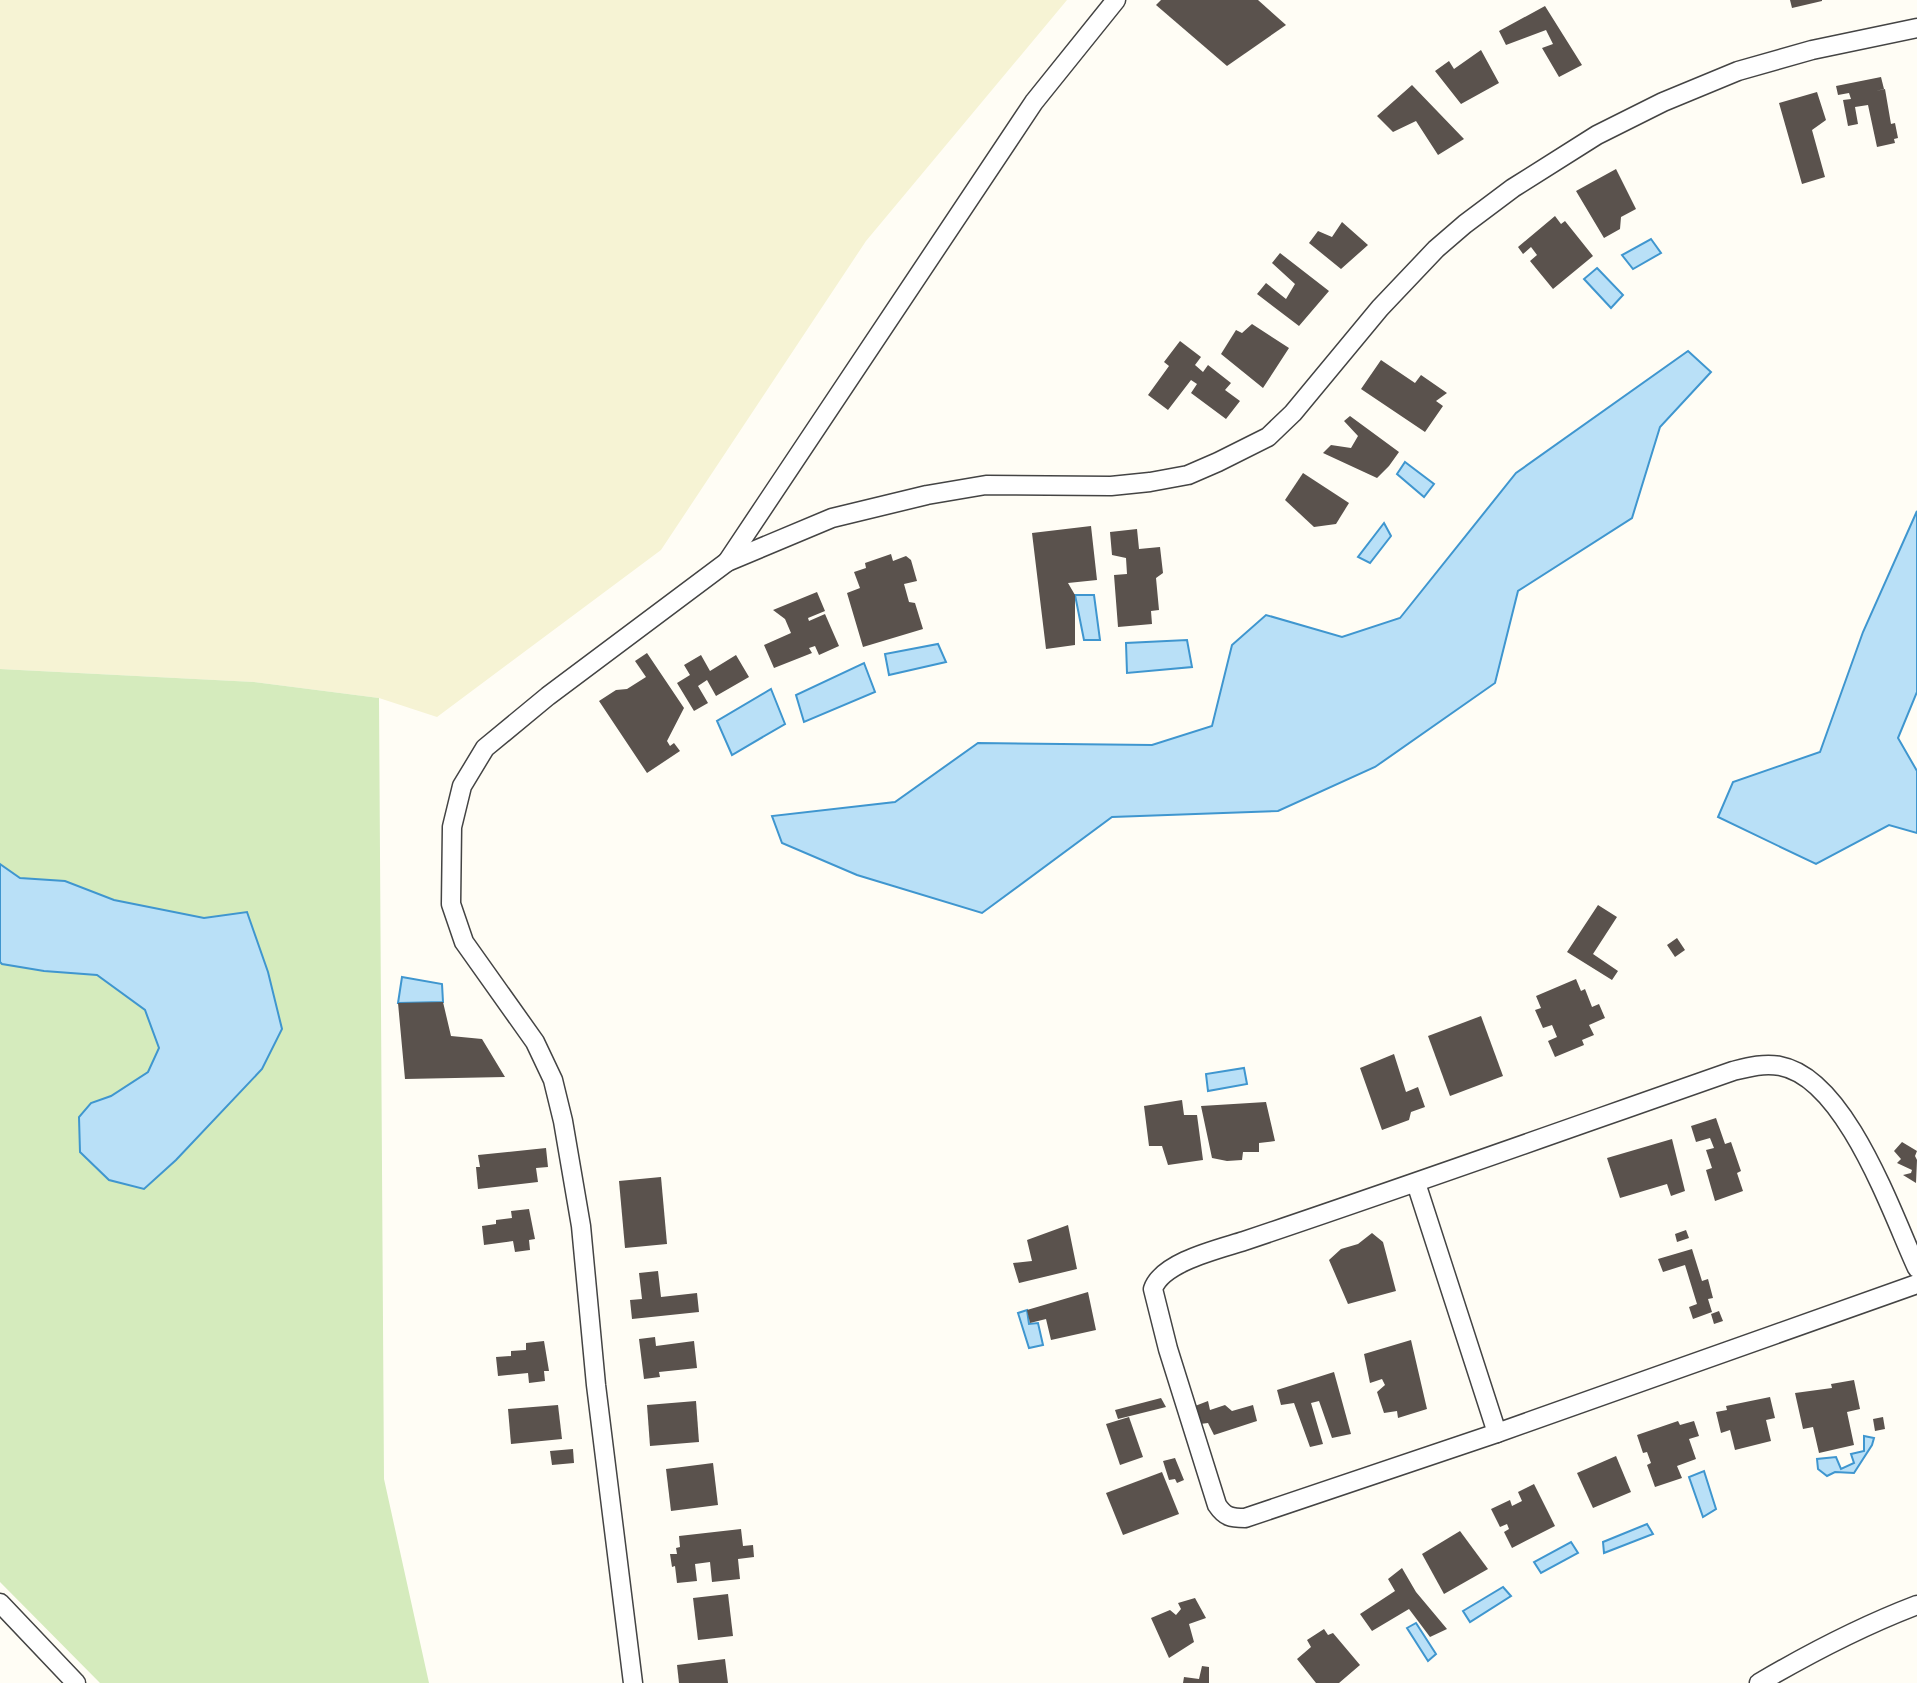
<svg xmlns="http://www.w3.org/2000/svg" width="1917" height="1683" font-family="Merriweather,serif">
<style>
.farmland{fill:#f6f3d4}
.green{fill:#d5ebbd}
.water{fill:#b9e0f7;stroke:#3f96cf;stroke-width:2}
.building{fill:#5a524d}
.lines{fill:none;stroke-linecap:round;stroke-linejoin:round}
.street-casing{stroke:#444;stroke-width:21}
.street{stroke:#fff;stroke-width:18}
</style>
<rect width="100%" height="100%" fill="#fffdf5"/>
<path class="farmland" d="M0,0H1067L866,241L661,550L437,717L379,698L254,682L0,669Z"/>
<path class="green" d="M0,669L254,682L379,698L384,1479L429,1683H100L0,1582Z"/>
<g class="water">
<path d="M1651,239L1661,253L1633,269L1622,255Z"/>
<path d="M1597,268L1623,295L1611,308L1584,279Z"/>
<path d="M1688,351L1711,372L1660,427L1632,518L1518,591L1495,683L1375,767L1278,811L1112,817L982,913L857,875L782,843L772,816L895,802L978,743L1152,745L1212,726L1232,645L1266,615L1342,637L1400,618L1516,473Z"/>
<path d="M1405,462L1434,484L1424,497L1397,474Z"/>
<path d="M1917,511V692L1898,738L1917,771V833L1889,825L1816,864L1718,817L1733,782L1820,752L1863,632Z"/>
<path d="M1384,523L1391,536L1370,563L1358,557Z"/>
<path d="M1075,595H1094L1100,640H1084Z"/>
<path d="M1187,640L1192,667L1127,673L1126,643Z"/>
<path d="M938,644L946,662L889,675L885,654Z"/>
<path d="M864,663L875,692L804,722L796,695Z"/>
<path d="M771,689L785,724L732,755L717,721Z"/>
<path d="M0,864L20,878L65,881L114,900L204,918L247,912L268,972L282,1029L262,1069L176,1160L144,1189L109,1180L80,1152L79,1117L91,1103L111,1096L148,1072L159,1048L145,1010L97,975L44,971L2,964L0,962Z"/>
<path d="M402,977L442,984L443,1002L398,1003Z"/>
<path d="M1244,1068L1247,1084L1208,1091L1206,1074Z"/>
<path d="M1027,1310L1029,1324L1038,1323L1043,1345L1029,1348L1018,1313Z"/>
<path d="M1864,1436L1874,1438L1872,1445L1854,1473L1835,1472L1827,1476L1818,1469L1817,1459L1836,1457L1841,1469L1854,1463L1851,1454L1864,1451Z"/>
<path d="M1704,1471L1716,1509L1703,1517L1689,1477Z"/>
<path d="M1647,1524L1653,1534L1604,1553L1603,1542Z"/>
<path d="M1571,1542L1578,1553L1541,1573L1534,1562Z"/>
<path d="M1503,1587L1511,1596L1470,1622L1463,1611Z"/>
<path d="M1416,1623L1436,1654L1428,1661L1407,1628Z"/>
</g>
<g class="building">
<path d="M1161,0H1258L1286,25L1227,66L1156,5Z"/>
<path d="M1790,0H1822V1L1792,8Z"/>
<path d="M1545,6L1582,65L1559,77L1542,48L1553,44L1546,30L1506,45L1499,31Z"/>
<path d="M1481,50L1499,83L1461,104L1435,71L1449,61L1454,69Z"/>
<path d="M1881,77L1884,89L1876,91L1885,89L1891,124L1895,123L1898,138L1894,139L1895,143L1877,147L1868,105L1855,107L1858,124L1848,126L1843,100L1851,99L1849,93L1838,95L1836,86Z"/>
<path d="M1412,85L1464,139L1438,155L1416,121L1393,132L1377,116Z"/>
<path d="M1817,92L1826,120L1812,130L1825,177L1802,184L1779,103Z"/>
<path d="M1616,169L1636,209L1621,217L1620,229L1604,238L1576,191Z"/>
<path d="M1555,216L1561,224L1565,221L1593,256L1553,289L1530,261L1537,255L1531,247L1523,254L1518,247Z"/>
<path d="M1342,222L1368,245L1341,269L1309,243L1318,231L1332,237Z"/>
<path d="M1280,253L1329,291L1299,326L1257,294L1266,283L1286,299L1295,284L1272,263Z"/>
<path d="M1252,324L1289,348L1263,388L1221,354L1236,330L1242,333Z"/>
<path d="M1180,341L1201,357L1195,365L1203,372L1208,365L1231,383L1225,390L1240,401L1226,419L1191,393L1197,384L1191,380L1168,410L1148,395L1169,366L1164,362Z"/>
<path d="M1381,360L1415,383L1421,375L1447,393L1436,401L1443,406L1425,432L1361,389Z"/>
<path d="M1350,416L1399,452L1389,466L1377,478L1323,453L1331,445L1351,448L1358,436L1344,421Z"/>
<path d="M1303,473L1349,503L1336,524L1314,527L1285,500Z"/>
<path d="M1091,526L1097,580L1068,583L1075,595V645L1046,649L1032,533Z"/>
<path d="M1137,529L1139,549L1160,547L1163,573L1156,578L1159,610L1151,611L1152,624L1118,627L1114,575L1127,574L1126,558L1112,555L1110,532Z"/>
<path d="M891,554L893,561L906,556L911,560L917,581L904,584L909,602L915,603L923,629L863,647L847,593L860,588L854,572L866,568L865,563Z"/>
<path d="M817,592L825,611L808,618L809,621L825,614L839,646L819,655L815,646L809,648L812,653L774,668L764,645L791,633L785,619L773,610Z"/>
<path d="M647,653L684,708L667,741L670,746L674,743L680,751L647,773L599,701L616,690L627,689L646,677L635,661Z"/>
<path d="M701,655L710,671L736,655L749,677L716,696L707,680L698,686L708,703L694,711L677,683L690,675L684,665Z"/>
<path d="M1598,905L1617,917L1593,954L1618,971L1612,980L1567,952Z"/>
<path d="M1677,938L1685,950L1675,957L1667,945Z"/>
<path d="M1576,979L1581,991L1585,989L1592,1007L1599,1004L1605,1018L1589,1025L1594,1035L1582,1040L1584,1045L1555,1057L1548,1041L1557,1037L1552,1025L1543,1028L1535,1010L1541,1008L1536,996Z"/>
<path d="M443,1002L451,1036L482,1039L505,1077L405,1079L398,1003Z"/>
<path d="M1481,1016L1503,1076L1450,1096L1428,1036Z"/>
<path d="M1394,1054L1406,1092L1418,1087L1425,1107L1411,1112L1409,1120L1382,1130L1360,1068Z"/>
<path d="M1182,1100L1184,1115H1197L1203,1160L1168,1165L1162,1146H1149L1144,1106Z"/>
<path d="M1266,1102L1275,1141L1259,1143V1152H1243L1242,1160L1227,1161L1212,1158L1201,1106Z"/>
<path d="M1716,1118L1725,1144L1731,1142L1741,1171L1737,1173L1743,1191L1715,1201L1706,1170L1712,1168L1706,1150L1714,1148L1710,1138L1696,1142L1691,1126Z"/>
<path d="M1672,1139L1685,1191L1671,1196L1667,1184L1620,1198L1607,1158Z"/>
<path d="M1902,1142L1917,1151L1915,1156L1917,1160L1916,1183L1903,1175L1911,1173L1912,1170L1897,1163L1901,1159L1894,1151Z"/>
<path d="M546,1148L548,1167L536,1168L538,1182L478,1189L476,1167H480L478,1155Z"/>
<path d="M661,1177L667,1244L625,1248L619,1181Z"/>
<path d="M529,1209L535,1239L529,1240L530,1250L515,1252L513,1241L484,1245L482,1226L496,1224V1220L512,1218L511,1211Z"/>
<path d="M1068,1225L1077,1269L1019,1283L1013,1263L1032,1261L1027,1240Z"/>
<path d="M1686,1230L1689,1238L1677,1242L1675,1234Z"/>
<path d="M1372,1233L1383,1242L1396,1291L1348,1304L1329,1260L1341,1249L1358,1244Z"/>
<path d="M1692,1249L1702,1281L1708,1279L1713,1298L1708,1299L1712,1312L1693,1319L1689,1307L1697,1304L1685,1265L1663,1272L1658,1259Z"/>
<path d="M658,1271L661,1297L697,1293L699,1312L632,1319L630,1300L642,1299L639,1273Z"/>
<path d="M1088,1292L1096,1330L1051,1340L1046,1319L1030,1323L1027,1310Z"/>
<path d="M1719,1311L1723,1321L1714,1324L1711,1314Z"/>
<path d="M655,1337L656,1346L694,1341L697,1368L659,1372L660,1377L644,1379L639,1339Z"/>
<path d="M1411,1340L1427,1409L1398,1418L1397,1411L1384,1413L1377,1392L1385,1385L1382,1379L1370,1383L1364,1354Z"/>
<path d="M544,1341L549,1371H544L545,1381L529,1383L528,1373L498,1376L496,1357L511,1356V1351L526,1350V1343Z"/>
<path d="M1334,1372L1351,1434L1332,1438L1319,1401L1311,1403L1323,1444L1310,1447L1294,1403L1281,1405L1277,1390Z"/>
<path d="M1854,1380L1860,1409L1847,1412L1854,1445L1819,1453L1813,1427L1803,1429L1795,1393L1832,1388L1831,1384Z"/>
<path d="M1770,1397L1775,1418L1766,1420L1771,1441L1735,1450L1730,1430L1721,1433L1716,1412L1727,1410L1726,1406Z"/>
<path d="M1161,1398L1166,1407L1118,1419L1115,1410Z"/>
<path d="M696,1401L699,1442L650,1446L647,1405Z"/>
<path d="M1208,1401L1210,1410L1225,1405L1232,1411L1253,1405L1257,1421L1214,1435L1208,1423L1200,1424L1195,1406Z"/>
<path d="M558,1405L562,1439L511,1444L508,1409Z"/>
<path d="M1129,1417L1143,1457L1120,1465L1106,1424Z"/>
<path d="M1883,1417L1885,1429L1875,1431L1873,1419Z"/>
<path d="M1678,1421L1680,1425L1694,1421L1699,1436L1689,1439L1696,1459L1677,1466L1682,1478L1655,1487L1647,1465L1651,1463L1647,1452L1643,1453L1637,1435Z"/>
<path d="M573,1449L574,1463L552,1465L550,1451Z"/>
<path d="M1616,1456L1631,1492L1593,1508L1577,1473Z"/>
<path d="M1175,1458L1184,1480L1177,1483L1175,1479L1169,1480L1163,1461Z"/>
<path d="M713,1463L718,1505L671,1511L666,1469Z"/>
<path d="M1162,1472L1179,1514L1123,1535L1106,1493Z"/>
<path d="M1534,1484L1555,1526L1512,1548L1504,1532L1509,1529L1507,1524L1500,1527L1491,1509L1510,1500L1512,1506L1522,1501L1518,1492Z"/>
<path d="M741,1529L743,1546L753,1545L754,1557L738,1559L740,1579L712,1582L710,1562L695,1564L697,1581L677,1583L675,1566L672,1567L670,1554H677L676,1548L680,1547L679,1536Z"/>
<path d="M1460,1531L1488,1569L1444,1594L1422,1554Z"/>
<path d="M1402,1568L1416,1592L1447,1629L1430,1637L1409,1609L1372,1631L1360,1614L1395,1591L1388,1579Z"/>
<path d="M728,1594L733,1636L698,1640L693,1598Z"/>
<path d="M1195,1598L1206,1618L1189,1624L1194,1642L1169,1658L1151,1618L1170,1610L1176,1615L1181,1609L1178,1603Z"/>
<path d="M1324,1629L1328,1635L1333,1633L1360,1665L1339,1683H1316L1297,1659L1311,1647L1307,1640Z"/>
<path d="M725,1659L728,1683H679L677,1665Z"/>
<path d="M1202,1666L1209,1667V1683H1183L1184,1677L1199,1679Z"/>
</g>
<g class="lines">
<defs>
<g id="street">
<path d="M727,562L1034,102L1116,0"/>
<path d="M1416,1183L1497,1433"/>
<path d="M1917,1268C1892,1214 1846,1078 1780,1066C1764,1063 1749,1067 1733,1071C1570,1128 1408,1186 1244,1241C1219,1249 1162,1262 1153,1289L1168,1349L1217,1505C1225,1517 1231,1518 1245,1518L1497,1433L1917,1284"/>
<path d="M0,1603L76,1683"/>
<path d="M633,1683L596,1385L581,1226L563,1121L553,1080L535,1042L464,942L451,904L452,827L462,786L485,748L548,696L727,562L832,518L927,495L986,485L1111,486L1150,482L1188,475L1218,462L1268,437L1293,413L1380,308L1436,249L1465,224L1513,188L1597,135L1663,102L1738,71L1812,50L1917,28"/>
<path d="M1759,1683C1810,1653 1862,1626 1917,1605"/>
</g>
</defs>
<use href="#street" class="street-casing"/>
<use href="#street" class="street"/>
</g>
</svg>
